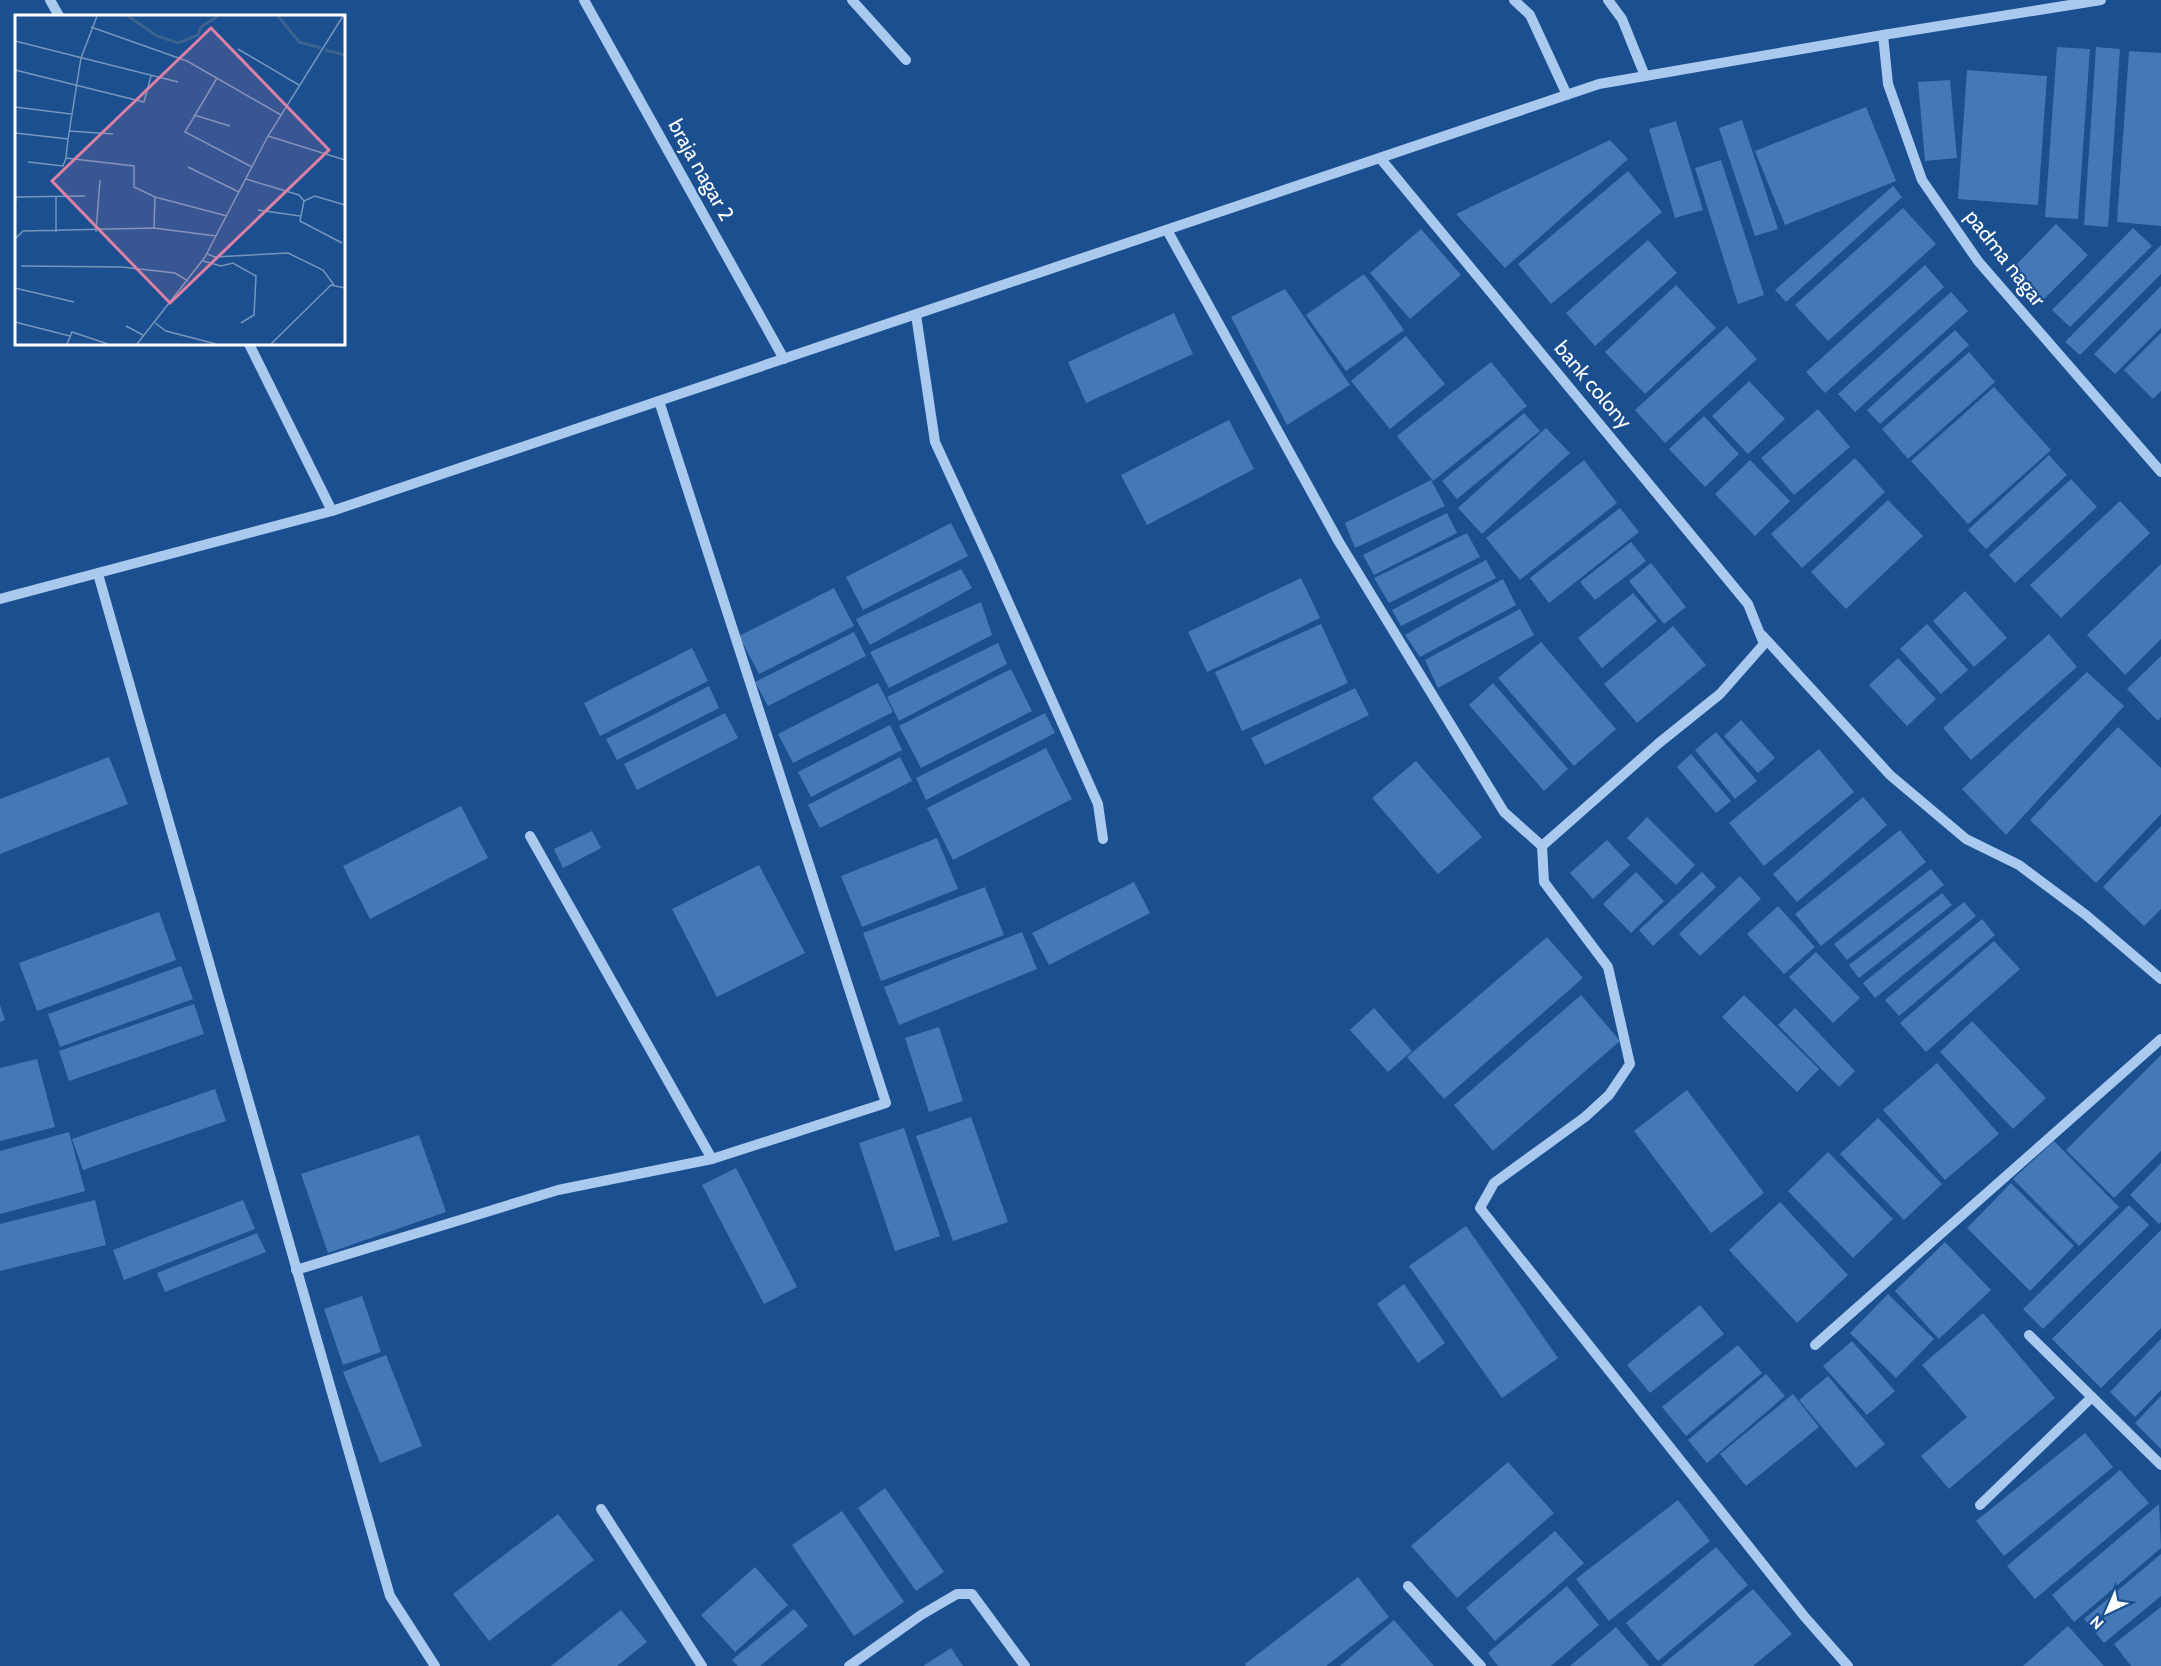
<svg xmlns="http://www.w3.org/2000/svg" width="2161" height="1666" font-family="Cabin,sans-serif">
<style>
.building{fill:#4478b7}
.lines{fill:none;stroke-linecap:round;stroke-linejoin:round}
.minor{stroke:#a9c9ee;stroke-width:10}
.labels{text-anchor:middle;stroke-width:4.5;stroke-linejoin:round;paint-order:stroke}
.street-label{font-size:21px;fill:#fff;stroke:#1b4f8f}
.inset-river{fill:none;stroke:#3c6290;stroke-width:3}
.inset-road{fill:none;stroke:#7695bc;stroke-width:1.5}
.view{fill:#dd80a5;fill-opacity:0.15;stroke:#dd80a5;stroke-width:3}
.inset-edge{fill:none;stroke:#fff;stroke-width:3}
</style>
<rect width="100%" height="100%" fill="#1b4f8f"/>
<g class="building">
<path d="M2057,47L2090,49L2078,219L2045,217Z"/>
<path d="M2096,47L2120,49L2108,227L2084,225Z"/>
<path d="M2129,51L2161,53V226L2117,222Z"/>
<path d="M1967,70L2047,76L2038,205L1958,199Z"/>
<path d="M1950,80L1957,158L1925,161L1918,82Z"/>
<path d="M1866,107L1896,181L1785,225L1755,151Z"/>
<path d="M1742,120L1778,229L1755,236L1719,128Z"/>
<path d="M1676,121L1703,210L1675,218L1649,129Z"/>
<path d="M1610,140L1628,159L1505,268L1456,214Z"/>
<path d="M1721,160L1764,295L1738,304L1695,168Z"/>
<path d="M1628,171L1662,212L1551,304L1518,264Z"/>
<path d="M1893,186L1902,197L1786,302L1775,290Z"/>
<path d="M1903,208L1936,244L1828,341L1795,305Z"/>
<path d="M2056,224L2088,255L2043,300L2012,269Z"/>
<path d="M2133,228L2152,246L2070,327L2052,310Z"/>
<path d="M1421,229L1461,275L1410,319L1370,273Z"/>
<path d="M1648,240L1677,273L1595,346L1566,313Z"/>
<path d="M2161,245V274L2080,355L2065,342Z"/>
<path d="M1925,265L1944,287L1825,393L1806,372Z"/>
<path d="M1364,274L1404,330L1346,371L1306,315Z"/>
<path d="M1676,285L1716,328L1645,394L1605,352Z"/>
<path d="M2161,286V328L2115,374L2094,354Z"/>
<path d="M1285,289L1350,385L1287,425L1231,317Z"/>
<path d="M1951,292L1968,311L1855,412L1838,394Z"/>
<path d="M1174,313L1193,354L1086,403L1068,362Z"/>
<path d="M1727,326L1757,359L1665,443L1635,410Z"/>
<path d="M1955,330L1969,345L1880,424L1867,410Z"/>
<path d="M2161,333V391L2153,399L2124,370Z"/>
<path d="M1406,336L1445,384L1390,429L1351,381Z"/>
<path d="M1969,352L1995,382L1908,459L1882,429Z"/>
<path d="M1491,362L1527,406L1433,481L1397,436Z"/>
<path d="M1749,381L1785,419L1748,454L1712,416Z"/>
<path d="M1994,387L2051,450L1968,524L1911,461Z"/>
<path d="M1818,409L1850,447L1794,495L1761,458Z"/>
<path d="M1524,413L1540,431L1457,499L1442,481Z"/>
<path d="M1704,416L1739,454L1705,487L1669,449Z"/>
<path d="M1229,420L1254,469L1147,525L1121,475Z"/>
<path d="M1546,428L1570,453L1482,534L1458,508Z"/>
<path d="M2049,455L2067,475L1986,549L1968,530Z"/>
<path d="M1855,458L1885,492L1802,568L1771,534Z"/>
<path d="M1584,460L1617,503L1520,580L1486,538Z"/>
<path d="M1750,460L1790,501L1755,536L1715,494Z"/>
<path d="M2071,479L2097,507L2015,583L1989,555Z"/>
<path d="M1431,480L1445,506L1355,548L1345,523Z"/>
<path d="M1888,500L1923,536L1846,609L1811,572Z"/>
<path d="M2120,501L2150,533L2061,618L2030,585Z"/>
<path d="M1620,508L1639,532L1549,603L1530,578Z"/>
<path d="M1447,513L1457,533L1374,575L1363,555Z"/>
<path d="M951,523L968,556L863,610L846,577Z"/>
<path d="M1467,533L1480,557L1389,603L1374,578Z"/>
<path d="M1631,542L1646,561L1595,600L1580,582Z"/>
<path d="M1486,560L1496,578L1401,626L1392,610Z"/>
<path d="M1651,563L1686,607L1664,624L1629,581Z"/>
<path d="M2161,564V639L2125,675L2087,635Z"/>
<path d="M961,569L972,588L870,645L856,619Z"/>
<path d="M1301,578L1320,618L1207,672L1188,632Z"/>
<path d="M1503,579L1516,605L1420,657L1405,635Z"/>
<path d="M834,588L854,626L759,674L739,636Z"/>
<path d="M1965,591L2007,638L1974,667L1933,621Z"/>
<path d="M1633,593L1657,621L1602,668L1578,638Z"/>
<path d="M981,602L992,635L889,688L870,652Z"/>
<path d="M1520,609L1534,635L1438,688L1425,660Z"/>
<path d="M1321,624L1348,683L1242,731L1215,672Z"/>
<path d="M1927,624L1968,670L1941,694L1900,649Z"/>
<path d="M1673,626L1706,665L1637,723L1604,684Z"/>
<path d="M854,632L866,656L768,706L755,682Z"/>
<path d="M2049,634L2077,667L1971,760L1943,728Z"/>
<path d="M1541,642L1616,729L1574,766L1498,678Z"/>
<path d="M998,643L1007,664L899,721L887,697Z"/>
<path d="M692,648L708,681L600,736L584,703Z"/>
<path d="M2161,656V717L2158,721L2127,689Z"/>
<path d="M1898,658L1936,699L1907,726L1869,685Z"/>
<path d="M1011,669L1032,711L921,768L899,726Z"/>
<path d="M2087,672L2124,706L2006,835L1962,789Z"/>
<path d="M878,683L893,712L793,763L778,734Z"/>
<path d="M1493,683L1568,769L1544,791L1469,705Z"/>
<path d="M709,686L719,708L617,760L606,739Z"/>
<path d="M1355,688L1369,715L1265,765L1251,738Z"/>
<path d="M725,713L738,738L637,790L624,764Z"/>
<path d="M1045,713L1055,733L926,800L916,778Z"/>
<path d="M1741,720L1775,758L1758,773L1724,736Z"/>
<path d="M890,725L902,750L811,797L798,772Z"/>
<path d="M2118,727L2161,768V814L2096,883L2030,820Z"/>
<path d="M1716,732L1757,781L1735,799L1695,750Z"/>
<path d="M1046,748L1072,799L953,860L927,808Z"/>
<path d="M1819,749L1854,792L1764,866L1729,823Z"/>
<path d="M1691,754L1731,801L1716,813L1677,767Z"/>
<path d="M109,757L128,804L0,854V799Z"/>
<path d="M900,757L912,781L820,828L808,805Z"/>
<path d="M1416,761L1482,837L1438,874L1372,798Z"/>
<path d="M1863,797L1887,825L1797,902L1773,874Z"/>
<path d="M461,806L488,858L370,919L343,866Z"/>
<path d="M1647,817L1695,865L1676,885L1627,838Z"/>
<path d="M2161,826V909L2144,926L2103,887Z"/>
<path d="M1900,830L1926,862L1821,946L1795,914Z"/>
<path d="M592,831L601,848L563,868L554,849Z"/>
<path d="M937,838L958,889L862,927L841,876Z"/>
<path d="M1607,840L1630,865L1593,899L1570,873Z"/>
<path d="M759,865L805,953L717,997L672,909Z"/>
<path d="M1931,869L1944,885L1847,960L1834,944Z"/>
<path d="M1636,872L1664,901L1631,933L1603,904Z"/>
<path d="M1702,872L1716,887L1653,946L1639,930Z"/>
<path d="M1740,876L1761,899L1700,956L1679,934Z"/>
<path d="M1134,882L1150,913L1049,965L1032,933Z"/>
<path d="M985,887L1004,935L881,981L863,933Z"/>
<path d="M1942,893L1952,905L1859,978L1849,965Z"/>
<path d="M1964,902L1976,916L1875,998L1863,983Z"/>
<path d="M1778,906L1815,947L1784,974L1747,934Z"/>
<path d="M159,912L176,960L37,1011L19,963Z"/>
<path d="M1982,919L1995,935L1899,1016L1885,1000Z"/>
<path d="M1022,932L1037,969L899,1025L884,987Z"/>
<path d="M1547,937L1583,978L1444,1099L1407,1057Z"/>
<path d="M1994,941L2020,969L1926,1052L1900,1023Z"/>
<path d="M1816,952L1860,998L1833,1023L1789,977Z"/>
<path d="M181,966L193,999L60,1047L48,1014Z"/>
<path d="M1581,995L1620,1041L1493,1151L1454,1105Z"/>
<path d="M1744,995L1819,1069L1797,1092L1722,1017Z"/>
<path d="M194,1004L204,1034L69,1081L59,1051Z"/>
<path d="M0,1005L5,1020L0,1022Z"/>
<path d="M1374,1008L1412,1051L1388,1072L1350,1030Z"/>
<path d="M1795,1008L1855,1071L1839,1087L1778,1025Z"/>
<path d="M1972,1021L2046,1098L2013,1129L1940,1052Z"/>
<path d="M939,1027L963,1101L929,1112L905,1038Z"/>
<path d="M2161,1055V1151L2114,1198L2066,1150Z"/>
<path d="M37,1059L55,1127L0,1141V1068Z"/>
<path d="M1937,1063L1999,1134L1945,1180L1883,1110Z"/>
<path d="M215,1089L226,1121L83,1170L72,1139Z"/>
<path d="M1687,1090L1764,1193L1711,1233L1634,1131Z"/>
<path d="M971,1117L1008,1222L953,1241L916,1136Z"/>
<path d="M1878,1118L1942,1184L1904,1220L1840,1154Z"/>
<path d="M904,1128L940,1236L895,1251L859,1143Z"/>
<path d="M69,1132L85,1191L0,1214V1151Z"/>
<path d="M419,1135L446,1212L328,1253L301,1174Z"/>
<path d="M2054,1141L2119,1207L2079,1246L2013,1179Z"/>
<path d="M1828,1152L1893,1219L1853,1258L1788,1191Z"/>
<path d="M2161,1163V1222L2159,1224L2130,1195Z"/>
<path d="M736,1168L797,1287L764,1304L702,1185Z"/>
<path d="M2011,1183L2074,1246L2030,1291L1967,1228Z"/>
<path d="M95,1200L106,1245L0,1271V1224Z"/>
<path d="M243,1200L255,1229L124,1280L113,1250Z"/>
<path d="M1780,1202L1848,1275L1797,1323L1729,1250Z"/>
<path d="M2129,1205L2149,1225L2043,1329L2023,1309Z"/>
<path d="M1466,1226L1558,1358L1502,1398L1409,1266Z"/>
<path d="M2161,1230V1328L2101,1388L2052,1339Z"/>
<path d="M257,1233L266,1252L165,1292L157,1273Z"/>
<path d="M1945,1242L1991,1290L1939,1339L1895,1291Z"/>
<path d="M1404,1284L1445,1343L1418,1363L1377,1304Z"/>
<path d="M1888,1294L1934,1339L1896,1378L1850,1333Z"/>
<path d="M362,1296L381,1352L343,1365L324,1309Z"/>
<path d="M1700,1305L1724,1334L1650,1393L1627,1365Z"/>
<path d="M1983,1313L2055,1398L1949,1489L1921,1456L1967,1417L1922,1365Z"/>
<path d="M2161,1339V1390L2135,1417L2110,1392Z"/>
<path d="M1852,1341L1895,1391L1867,1415L1823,1366Z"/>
<path d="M1738,1345L1762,1373L1686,1436L1662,1407Z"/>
<path d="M386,1355L422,1446L380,1463L343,1372Z"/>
<path d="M1766,1374L1785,1396L1707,1463L1688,1440Z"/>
<path d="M1828,1376L1885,1444L1856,1468L1799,1400Z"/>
<path d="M1793,1394L1819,1427L1746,1486L1720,1454Z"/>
<path d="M2161,1396V1449L2135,1423Z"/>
<path d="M2085,1433L2113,1467L2004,1556L1976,1521Z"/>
<path d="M1508,1462L1554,1513L1457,1598L1411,1546Z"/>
<path d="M2120,1470L2149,1503L2035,1599L2007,1566Z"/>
<path d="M885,1488L944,1572L916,1591L858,1508Z"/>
<path d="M1678,1500L1710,1541L1609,1621L1576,1579Z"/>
<path d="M2159,1504L2161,1548L2074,1622L2052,1595Z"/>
<path d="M842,1511L904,1602L854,1636L792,1545Z"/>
<path d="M558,1514L594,1560L489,1641L453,1594Z"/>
<path d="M1555,1531L1584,1563L1495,1641L1466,1608Z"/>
<path d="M1716,1547L1748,1585L1658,1661L1626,1623Z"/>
<path d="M2161,1554V1596L2104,1643L2084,1619Z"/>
<path d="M755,1567L788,1605L735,1652L701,1615Z"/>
<path d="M1358,1577L1389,1617L1326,1666H1246L1245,1664Z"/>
<path d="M1567,1586L1599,1625L1551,1666H1498L1488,1653Z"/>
<path d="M1753,1589L1792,1634L1753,1666H1661Z"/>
<path d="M2161,1607V1666H2131L2114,1644Z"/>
<path d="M794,1609L808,1626L760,1666H738L732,1660Z"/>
<path d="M621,1610L647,1642L617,1666H551Z"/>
<path d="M1394,1620L1434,1666H1340Z"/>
<path d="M2068,1626L2104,1666H2023Z"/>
<path d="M1616,1627L1649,1666H1570Z"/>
<path d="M951,1648L963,1666H923Z"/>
</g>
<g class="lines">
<g class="minor">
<path d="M50,0L59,16"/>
<path d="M584,0L784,359"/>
<path d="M852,0L906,60"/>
<path d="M1514,0L1530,15L1567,95"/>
<path d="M1608,0L1622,19L1645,76"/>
<path d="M1883,35L1888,84L1922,180L1978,261L2161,472"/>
<path d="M1380,158L1748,604L1764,644L1720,694L1659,743L1542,846L1544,882L1608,967L1630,1064L1609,1095L1585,1117L1494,1183L1480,1208L1804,1616L1848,1666"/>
<path d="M1167,230L1339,542L1504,812L1542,846"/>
<path d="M916,315L935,442L990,561L1098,804L1103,839"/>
<path d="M249,344L332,511"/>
<path d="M98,574L390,1596L435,1666"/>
<path d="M0,599L332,511L1599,84L1883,35L2101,0"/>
<path d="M1762,635L1890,775L1966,839L2019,865L2086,915L2161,979"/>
<path d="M530,836L712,1159"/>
<path d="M296,1270L558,1190L712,1159L886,1103L659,401"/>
<path d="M2029,1335L2161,1465"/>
<path d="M1815,1345L2161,1039"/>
<path d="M1980,1505L2092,1397"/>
<path d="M601,1509L702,1666"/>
<path d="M1408,1586L1481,1666"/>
<path d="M849,1666L921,1615L957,1594H972L1025,1666"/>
</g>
</g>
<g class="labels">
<g class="street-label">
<text transform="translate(701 170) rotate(61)" y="7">braja nagar 2</text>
<text transform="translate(2005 258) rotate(52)" y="7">padma nagar</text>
<text transform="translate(1593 385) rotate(50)" y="7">bank colony</text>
</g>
</g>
<g transform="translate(15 15)">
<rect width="330" height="330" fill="#1b4f8f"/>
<path class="inset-river" d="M113,1L142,21L163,28L183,20L186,12L203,1M263,1L284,27L306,33M310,35L330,40"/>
<path class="inset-road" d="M76,12L172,46L266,100M0,26L163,67M223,34L284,70M0,55L129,87L136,61M202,63L170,117L237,152M0,92L56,99M179,100L215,111M54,116L98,119M0,118L53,124L51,143L119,151V172L140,182L139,213L201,221M253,121L330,145M53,124L66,43L82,1M13,147L48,151L51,143M173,152L224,177M231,164L284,180L289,186L285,206L327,228M140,182L212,201M289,186L300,181L330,190M0,193L1,182L70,181M243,195L285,201M41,217V181M81,217L85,165M0,224L8,216L140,213M192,239L200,242L273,238L308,255L319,270M188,246L206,251L218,248L241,261L239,300L226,308M6,251L107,252L160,258L173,266M0,273L59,287M0,307L55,321M140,308L151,316L201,329M111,311L128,320M52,329L57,317L93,329M122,329L190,242L253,121L328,1M256,329L316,270L330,273"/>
<path class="view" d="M196,13L314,135L155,288L37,166Z"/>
<rect width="330" height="330" class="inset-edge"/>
</g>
<g transform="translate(2107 1612) rotate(224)" stroke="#1b4f8f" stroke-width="4.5" paint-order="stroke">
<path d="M0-4.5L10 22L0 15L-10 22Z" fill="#ffffff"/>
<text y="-9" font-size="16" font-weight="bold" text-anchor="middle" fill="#ffffff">N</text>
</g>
</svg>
